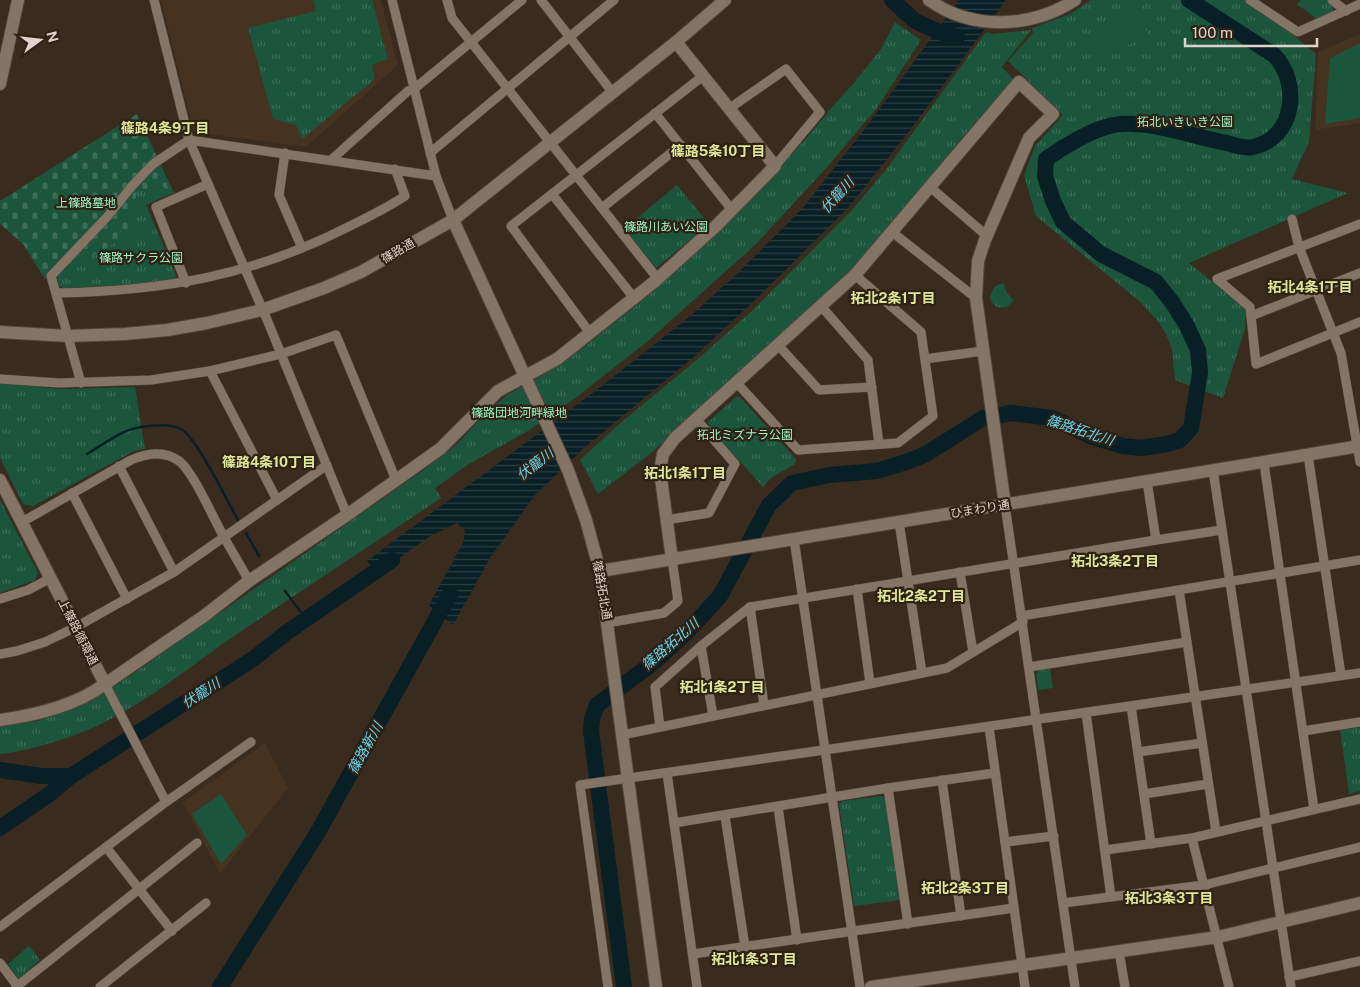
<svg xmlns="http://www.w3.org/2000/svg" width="1360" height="987" font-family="'Public Sans','Noto Sans JP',sans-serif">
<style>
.built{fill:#453220}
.grass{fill:url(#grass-tufts)}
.cemetery{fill:url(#cemetery-stones)}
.pitch{fill:#1b553c}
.water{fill:url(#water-rules)}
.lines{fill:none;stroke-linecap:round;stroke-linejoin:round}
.stream{stroke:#081f25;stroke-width:2.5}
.river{stroke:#081f25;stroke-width:16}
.street-casing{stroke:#51463a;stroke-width:10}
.secondary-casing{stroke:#51463a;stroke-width:14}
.street{stroke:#847465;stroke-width:9}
.secondary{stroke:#847465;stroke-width:12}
.labels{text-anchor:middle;stroke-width:4.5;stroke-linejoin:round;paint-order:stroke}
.park-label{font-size:12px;fill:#9af4c6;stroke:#2f2214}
.street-label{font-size:12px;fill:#ded4cc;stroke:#2f2214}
.neighbourhood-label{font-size:14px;font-weight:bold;fill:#dfe698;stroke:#2f2214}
.water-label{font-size:14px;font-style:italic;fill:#65d5ee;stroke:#2f2214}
</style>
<defs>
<pattern id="grass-tufts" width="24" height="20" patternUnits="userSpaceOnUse" patternTransform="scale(1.25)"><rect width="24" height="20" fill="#1b553c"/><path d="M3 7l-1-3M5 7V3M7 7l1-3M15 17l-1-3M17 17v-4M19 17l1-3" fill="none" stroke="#3c6d57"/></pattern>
<pattern id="cemetery-stones" width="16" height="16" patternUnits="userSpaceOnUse" patternTransform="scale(1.25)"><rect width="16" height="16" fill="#1b553c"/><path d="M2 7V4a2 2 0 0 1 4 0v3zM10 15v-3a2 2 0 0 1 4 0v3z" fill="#3c6d57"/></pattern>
<pattern id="water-rules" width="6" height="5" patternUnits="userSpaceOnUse" patternTransform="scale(1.25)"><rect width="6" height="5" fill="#081f25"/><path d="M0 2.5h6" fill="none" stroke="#2c3f43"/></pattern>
</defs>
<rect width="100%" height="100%" fill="#392b1e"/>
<g class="built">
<path d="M161,0H381L398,65L306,147L194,132Z"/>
<path d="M1360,34V123L1315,130L1318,52Z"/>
<path d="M265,743L288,788L220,874L183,802Z"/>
</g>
<g class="grass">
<path d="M313,0H372L388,59L372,65L375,79L302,139L296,125L273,119L248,28L316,11Z"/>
<path d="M1091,0H1244L1288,31L1316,54L1309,142L1292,179L1348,193L1189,263L1246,309L1245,329L1223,398L1175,380L1172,349L1166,334L1157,320L1139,301L1036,216L1024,175L1035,146L1063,115L1008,61L1033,33L1032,28L1070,14Z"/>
<path d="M1301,0H1326L1334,6L1333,13L1317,19L1297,4Z"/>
<path d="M895,22L921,40L877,108L828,166L755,245L648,341L574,399L528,431L469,464L435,488L441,498C374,543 307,587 240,632C194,663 151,700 101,724C75,737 29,751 0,754V726L38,721L92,700L130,676L425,469L457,444L487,412L507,395L541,376L584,347L654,291L686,261L767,181L809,135L833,106L853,84L881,49Z"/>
<path d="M1031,30L1002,67L1013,79L962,138L893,224L850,272L757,359L651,453L598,494L580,460L618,425L699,358L754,309L851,211L885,171L986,32L993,34Z"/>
<path d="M677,185L709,224L656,268L624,229Z"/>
<path d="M164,187L168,195L146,205L176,275L175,279L132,285L63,288L59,286L57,276L137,190Z"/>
<path d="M1003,283L1008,295L1014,300L1007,307C998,309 992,306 990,297L994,287Z"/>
<path d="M0,383L61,389L135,387L145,449L134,451L33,506L23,504L0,458Z"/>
<path d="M736,397H740L796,459L795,464L771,478L763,487L709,427L708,422Z"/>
<path d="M0,500L38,573L35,580L0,593Z"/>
<path d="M1050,669L1053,688L1038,690L1036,674L1039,670Z"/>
<path d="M1360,727V791L1349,794L1340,730Z"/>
<path d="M882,796L885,798L900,900L854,906L839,804L842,801Z"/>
<path d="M29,946L40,960L18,979L8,964Z"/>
</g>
<path class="cemetery" d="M137,114L174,193L168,195L164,187L137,190L129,236L93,255L80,251L57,276L45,279L23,244L0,224V201Z"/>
<g class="pitch">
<path d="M1136,11L1148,34L1105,58L1092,35Z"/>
<path d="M1360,43V118L1325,124L1330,58Z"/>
<path d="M221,794L247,835L221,864L192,814Z"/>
</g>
<path class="water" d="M959,0H1006L908,133L847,209L754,301L695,356L583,449L535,495L490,558L453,625L429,605L463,543L465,531L457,523L430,536L377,574L367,561L598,389L688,318L738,273L803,208L870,122Z"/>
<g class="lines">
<g class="stream">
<path d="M87,454C99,447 111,438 124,432C137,426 167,422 181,429C197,438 227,501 238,520"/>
<path d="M246,533L259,556"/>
<path d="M285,591L306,619"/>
</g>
<g class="river">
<path d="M892,0L915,21L939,32L957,37"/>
<path d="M0,770L41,776H71"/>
<path d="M0,828L51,793L71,776L253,659L286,633L392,560"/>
<path d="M220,987L318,832L450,594"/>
<path d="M624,987L591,731L592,719L597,705L654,662L689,630L720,596L769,505L792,483L829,475L877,471L909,461L926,454L983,418L1011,413L1052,418L1090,436L1123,446L1142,448L1167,444L1180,440L1191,428L1200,373L1198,350L1186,324L1172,302L1156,282L1101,254L1063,222L1053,201L1045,176L1046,159C1063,147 1094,128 1114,125C1147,119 1193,137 1227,143C1234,145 1245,149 1253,147C1295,138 1301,83 1274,55L1189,0"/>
</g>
<defs>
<g id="street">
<path d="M154,0L189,140L268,322L347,515"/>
<path d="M392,0L436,176L453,220"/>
<path d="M447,0L452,18L658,279"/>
<path d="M541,0L613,93"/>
<path d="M1250,0L1298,32L1360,4"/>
<path d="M1332,0L1346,11"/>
<path d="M730,108L786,69L820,112L775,166"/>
<path d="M655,113L732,210"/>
<path d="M285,153L279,195L302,248"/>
<path d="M430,153L614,0"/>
<path d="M331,160L408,91L414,89L522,0"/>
<path d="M930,187L987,236"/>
<path d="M552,194L634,298"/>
<path d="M602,208L681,145"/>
<path d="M1292,219L1299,247L1341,353L1360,462"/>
<path d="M1360,224L1217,279L1250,307L1251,316L1360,273"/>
<path d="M892,232L976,298"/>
<path d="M186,283L156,207L208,184"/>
<path d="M56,293C163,291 252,276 348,227C368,217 387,208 405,196L395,169"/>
<path d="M821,306L868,360L879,444"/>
<path d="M1251,316L1256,364L1360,322"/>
<path d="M590,333L511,226L703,76"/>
<path d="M778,345L819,390L872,387"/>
<path d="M925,359L983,351"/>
<path d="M210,371L277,500"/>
<path d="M0,379L59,383L151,380L210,371L281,354L336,335L396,480"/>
<path d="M736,382L798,450L898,443L933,416L921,332L855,275"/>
<path d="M81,383L51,276L107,217L132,186L153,164L189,140L436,176"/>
<path d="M1308,455L1341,675"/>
<path d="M1264,463L1314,809"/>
<path d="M119,466L174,572"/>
<path d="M1213,470L1291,987"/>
<path d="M72,493L127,599"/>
<path d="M1005,505L1075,987"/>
<path d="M666,520L709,513L735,464L696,419"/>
<path d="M22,522L131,460C147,453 164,450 179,461C193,471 214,520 224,537C232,552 241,566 249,581"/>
<path d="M899,522L922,673"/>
<path d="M794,539L860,987"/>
<path d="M1156,540L1222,530"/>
<path d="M960,572L973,652"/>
<path d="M857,589L870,683"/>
<path d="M1179,590L1216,832"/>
<path d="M0,599L28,590L51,578"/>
<path d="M750,607L764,705"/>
<path d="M1021,616L1360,560"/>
<path d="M607,623L664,613L678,601L672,559"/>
<path d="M701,646L713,716"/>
<path d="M0,654L17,651L45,642L76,627L174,572L327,465"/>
<path d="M1029,667L1187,642"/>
<path d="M105,684L166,802"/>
<path d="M1131,706L1151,844"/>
<path d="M1086,713L1111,897"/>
<path d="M660,727L655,687L701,646L750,607L1156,540L1147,481"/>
<path d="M989,727L1025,987"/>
<path d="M1303,731L1360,722"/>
<path d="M622,735L947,668L1023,622"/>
<path d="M1138,752L1202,743"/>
<path d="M667,773L697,987"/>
<path d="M942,780L961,916"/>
<path d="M888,788L908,924"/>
<path d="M1144,794L1208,784"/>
<path d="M778,807L797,940"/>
<path d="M725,816L745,947"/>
<path d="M674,823L888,788L995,773"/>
<path d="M1192,838L1229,987"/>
<path d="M1005,842L1054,836"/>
<path d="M106,847L172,931"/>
<path d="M1105,850L1192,838L1360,799"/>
<path d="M1063,903L1204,885L1360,847"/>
<path d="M0,927L166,802L251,742"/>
<path d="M1119,951L1125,987"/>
<path d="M693,954L1014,908"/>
<path d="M0,963L18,987"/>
<path d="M1289,977L1360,961"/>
<path d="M16,987L197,843"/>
<path d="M100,987L206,903"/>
<path d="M608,987L580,785L1360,673"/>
</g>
<g id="secondary">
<path d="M929,0C972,31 1032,28 1075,0"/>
<path d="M0,84L18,0"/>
<path d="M453,220L568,470L586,520L600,571L656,987"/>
<path d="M0,332L67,336L125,334L167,330L207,323L262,310L324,288L361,272L453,220L676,42L725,0"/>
<path d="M0,480L105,684C75,706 37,715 0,720"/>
<path d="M672,559L660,471L663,454L675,438L855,275L1019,82L1053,114L1029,138L985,240L978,261L976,298L1005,505"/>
<path d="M600,571L1360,446"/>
<path d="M105,684L204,616L249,581L347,515L440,449L498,391L557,359L654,282L716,226L775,166L676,42"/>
<path d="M871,987L1218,937L1360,903"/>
</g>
</defs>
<use href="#street" class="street-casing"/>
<use href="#secondary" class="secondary-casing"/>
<use href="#street" class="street"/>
<use href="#secondary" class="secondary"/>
</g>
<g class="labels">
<g class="park-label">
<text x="1185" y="126">拓北いきいき公園</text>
<text x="86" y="207">上篠路墓地</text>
<text x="666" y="231">篠路川あい公園</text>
<text x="141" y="262">篠路サクラ公園</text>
<text x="519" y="417">篠路団地河畔緑地</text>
<text x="745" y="439">拓北ミズナラ公園</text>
</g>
<g class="street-label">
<text transform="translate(398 251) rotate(-30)" y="4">篠路通</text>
<text transform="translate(980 509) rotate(-9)" y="4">ひまわり通</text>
<text transform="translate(602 590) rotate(80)" y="4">篠路拓北通</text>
<text transform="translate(78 632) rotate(63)" y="4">上篠路循環通</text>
</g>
<g class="neighbourhood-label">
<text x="165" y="133">篠路4条9丁目</text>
<text x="718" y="156">篠路5条10丁目</text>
<text x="1310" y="292">拓北4条1丁目</text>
<text x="893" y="303">拓北2条1丁目</text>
<text x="269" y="467">篠路4条10丁目</text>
<text x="685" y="478">拓北1条1丁目</text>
<text x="1115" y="566">拓北3条2丁目</text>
<text x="921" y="601">拓北2条2丁目</text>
<text x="722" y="692">拓北1条2丁目</text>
<text x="965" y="893">拓北2条3丁目</text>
<text x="1169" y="903">拓北3条3丁目</text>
<text x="754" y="964">拓北1条3丁目</text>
</g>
<g class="water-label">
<text transform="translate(837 195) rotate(-48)" y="5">伏籠川</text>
<text transform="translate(1080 430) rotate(18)" y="5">篠路拓北川</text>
<text transform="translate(535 464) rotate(-38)" y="5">伏籠川</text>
<text transform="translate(670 644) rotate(-41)" y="5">篠路拓北川</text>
<text transform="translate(201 693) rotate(-33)" y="5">伏籠川</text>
<text transform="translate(365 748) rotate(-61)" y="5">篠路新川</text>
</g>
</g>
<g transform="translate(40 40) rotate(75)" stroke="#2f2214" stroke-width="4" paint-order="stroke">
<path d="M0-4L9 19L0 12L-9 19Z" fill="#ded4cc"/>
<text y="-8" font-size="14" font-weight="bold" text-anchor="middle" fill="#ded4cc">N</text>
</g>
<path d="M1185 38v8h132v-8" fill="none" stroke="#ded4cc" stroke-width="2.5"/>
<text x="1192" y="38" font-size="15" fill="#ded4cc" stroke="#2f2214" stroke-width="4" paint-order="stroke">100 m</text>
</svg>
